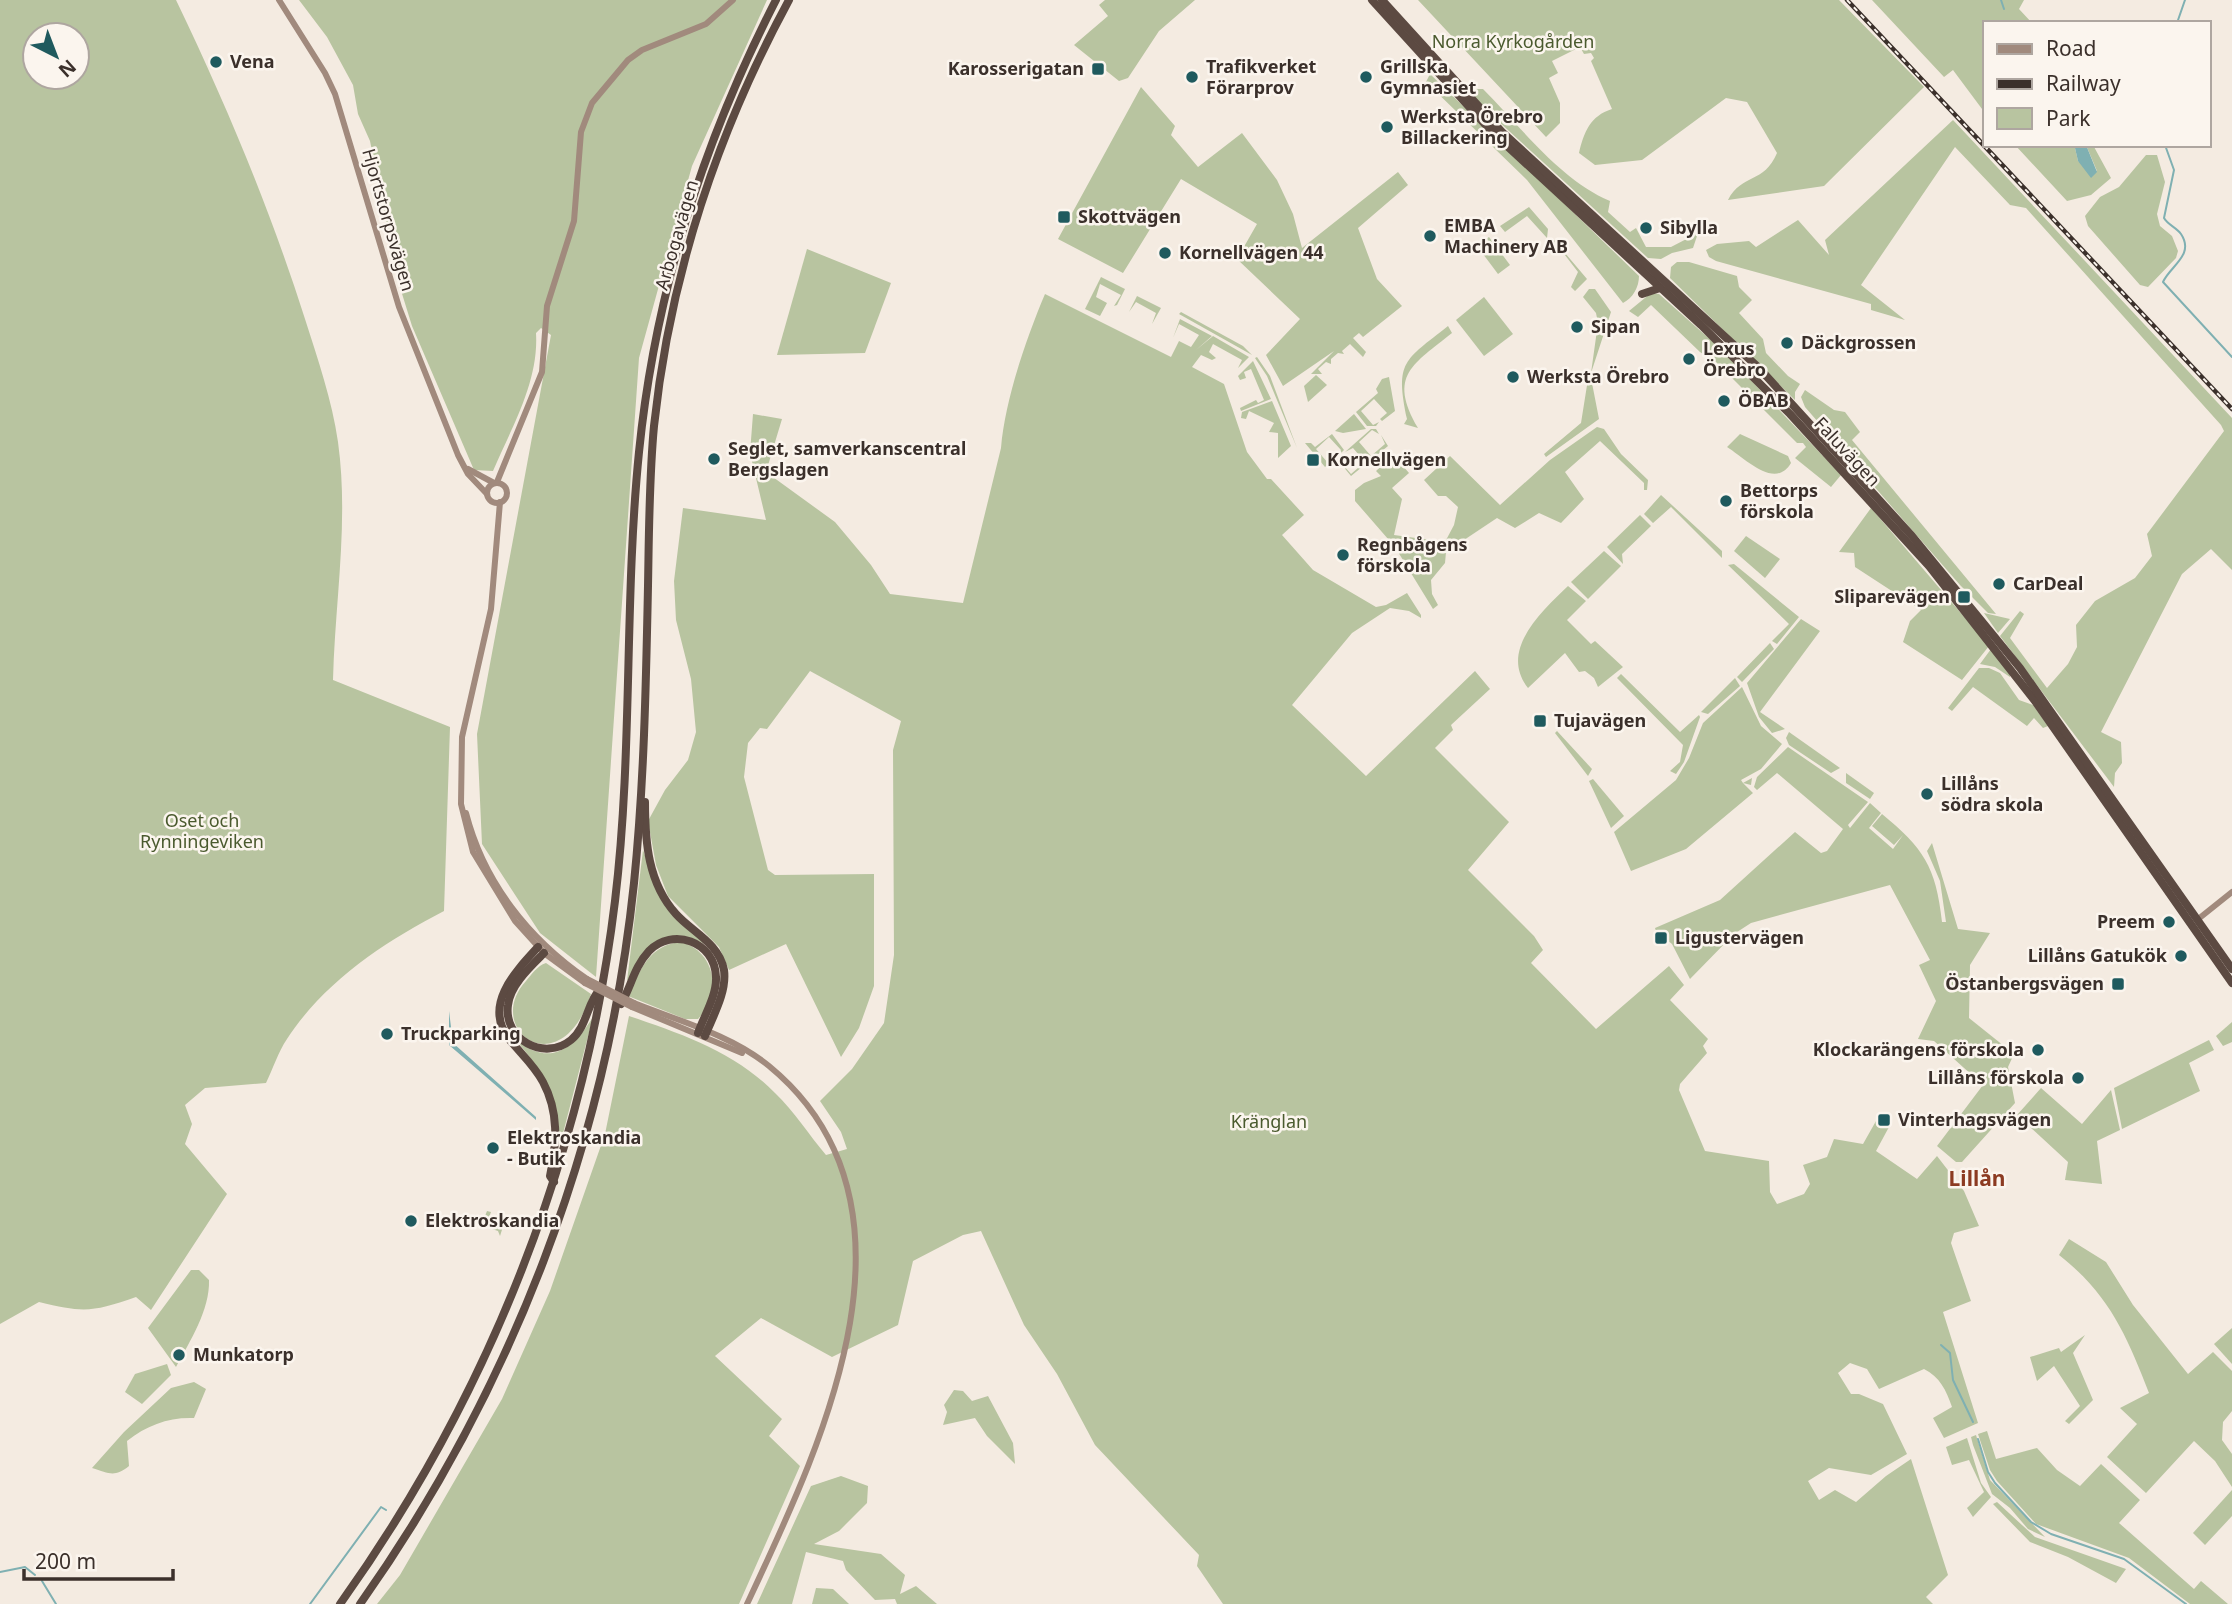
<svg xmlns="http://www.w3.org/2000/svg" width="2232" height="1604" font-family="'Noto Sans',sans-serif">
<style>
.green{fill:#b8c4a0;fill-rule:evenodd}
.water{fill:#7fb0b2}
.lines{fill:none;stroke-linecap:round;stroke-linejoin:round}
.stream{stroke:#7fb0b2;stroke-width:2}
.secondary{stroke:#a18a7d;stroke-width:6}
.highway{stroke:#5c4a42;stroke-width:8}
.rail-casing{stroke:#3b302b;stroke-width:4.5}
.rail{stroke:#fbf5ee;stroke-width:2;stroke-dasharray:5;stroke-linecap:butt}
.secondary-bridge{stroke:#a18a7d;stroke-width:6}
.poi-dot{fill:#1f5a5e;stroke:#fbf5ee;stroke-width:2.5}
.labels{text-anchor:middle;stroke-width:5;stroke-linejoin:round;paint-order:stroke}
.park-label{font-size:18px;fill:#4a5a2e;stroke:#fbf5ee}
.poi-label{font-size:18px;font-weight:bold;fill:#3b302b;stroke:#fbf5ee;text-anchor:start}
.street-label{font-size:18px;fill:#3b302b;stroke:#fbf5ee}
.quarter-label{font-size:21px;font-weight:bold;fill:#8c3b22;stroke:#fbf5ee}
</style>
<rect width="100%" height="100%" fill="#f4ebe1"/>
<g class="green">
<path d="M0,0H176C226,104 270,209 305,319C318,360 332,400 338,442C349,521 335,601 333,680L450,727L444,911C384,942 324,982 287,1039C278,1052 273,1069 266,1083L205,1088L185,1105L192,1124L185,1144L227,1194L151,1310L136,1297C93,1312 84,1313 39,1302L0,1324ZM35,35H77V77H35Z"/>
<path d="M299,0H767L692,166L639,358L596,977L540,933L482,844L477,734L551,335L541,328L536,333C539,381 512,427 493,471L474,470L412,326L399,284L370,141L358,114L353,85L327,37Z"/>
<path d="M1105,0H1195L1159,31L1128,78L1119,81L1074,45L1108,16L1099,5Z"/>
<path d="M1418,0H1839L1924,87L1824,186L1728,200C1742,173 1764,184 1777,153L1747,102L1726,98L1642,160L1595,165L1579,153C1584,132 1590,116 1612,109L1591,61L1594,58L1591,53L1584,54L1580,47L1552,61L1558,73L1549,78L1560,103V123L1546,137Z"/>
<path d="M1872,0H2024L2019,9L2032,23H1985V113L1953,70L1944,77Z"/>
<path d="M1430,74L1639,276C1639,287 1633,298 1623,303L1527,180L1426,82Z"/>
<path d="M1141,87L1175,126L1171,135L1198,167L1242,133L1277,180L1293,214L1302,248L1398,172L1408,185L1358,228L1377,279L1402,306L1363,337L1359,333L1353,338L1366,352L1363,357L1350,344L1342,351L1344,354L1338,353L1331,359V364L1326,362L1318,369L1322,374H1311L1334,351L1283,386L1266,355L1300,319L1237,259L1257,224L1181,179L1123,273L1058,239Z"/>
<path d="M1476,89H1483C1522,128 1559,179 1610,201L1608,212L1630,232L1636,228L1646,247H1671L1698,233L1693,248L1672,253L1661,259L1648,258L1486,110L1473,95Z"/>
<path d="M1953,120L2232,418V570L2211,549L2182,574L2101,732L2121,742L2122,763L2115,773L2114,787L2000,636L2020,611L2024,614L2010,638L2047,688L2068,664L2077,647L2076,625L2095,601L2135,578L2152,556L2147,534L2224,431L2221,425L2026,208L2010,205L1955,147L1861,285L1905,320L1871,310V304L1716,261L1709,257L1706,250L1717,244L1749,241L1756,247L1798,220L1829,255L1825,240Z"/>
<path d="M2015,145H2067L2075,148L2078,161L2097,171L2086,145H2093L2111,178L2091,195L2067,201Z"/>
<path d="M2146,155H2157L2165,182L2157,214L2160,226L2172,236L2178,251L2176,258L2148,287L2140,285L2088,226L2085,216L2100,197L2119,187Z"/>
<path d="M1529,207L1548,229L1547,238L1527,216L1505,232L1500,226Z"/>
<path d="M1489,237L1510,265L1498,274L1477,246Z"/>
<path d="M1554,240L1587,279L1575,291L1571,287L1578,272L1558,246H1551Z"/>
<path d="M807,249L891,283L865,353L777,355Z"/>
<path d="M1677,262H1689L1737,276L1739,287L1752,300L1739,313L1763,339L1766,353L1788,376L1800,384L1795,392V400L1670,278L1671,267Z"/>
<path d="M1101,277L1125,289L1117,305L1114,306L1121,295L1100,284L1096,297L1107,303L1100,316L1085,309Z"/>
<path d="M1589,289H1595L1611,312L1591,373L1598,323L1596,313L1583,297Z"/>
<path d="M1651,293L1659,294L1722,350L1841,475L1831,487L1795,458L1806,447L1803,443H1797L1716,362L1700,352L1651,305L1638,317L1629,311Z"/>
<path d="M1045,294L1171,357L1179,341L1191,347L1199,335L1179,324L1173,338L1180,319L1212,336L1196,350L1213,336L1249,357L1238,368L1242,360L1213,344L1209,352L1216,358L1212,360L1201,355L1192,367L1224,384L1247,452L1267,479H1271L1304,515L1282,535L1313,570L1376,607L1386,605L1407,593L1421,615V618L1409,611L1390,608L1352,633L1292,705L1366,776L1475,671L1490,689L1451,725L1453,730L1435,748L1509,822L1468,870L1534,936L1543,950L1531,963L1596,1029L1669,966L1684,985L1670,1000L1708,1039L1703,1046L1707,1053L1680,1084L1679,1090L1705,1151L1769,1161L1770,1192L1777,1204L1804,1194L1810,1184L1803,1165L1827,1157L1834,1139L1863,1144L1876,1121L1889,1127L1876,1151L1917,1179L1937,1156L1964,1191L1979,1226L1954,1233L1951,1243L1971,1301L1943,1312L1978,1423L1944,1438L1933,1418L1952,1407C1946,1390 1940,1377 1924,1369L1879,1389L1867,1369L1850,1363L1838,1373L1851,1394H1859L1883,1404L1907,1454L1871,1475L1829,1468L1808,1481L1819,1500L1835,1490L1856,1502L1886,1476L1911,1459L1948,1575L1926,1597L1933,1604H1223L1197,1566L1199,1555L1095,1445L1057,1374L1024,1325L981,1231L963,1235L913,1261L898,1325L832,1357L761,1318L715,1356L782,1419L769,1436L800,1466L739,1604H377L400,1575L502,1399L550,1291L605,1134L629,1016C682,1034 735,1052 775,1093C794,1111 809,1135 826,1155L847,1149L841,1132L820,1101L852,1069L884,1023L894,955L893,750L901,721L810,671L767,729L760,728L748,743L744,777L768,870L775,875L874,874V986L859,1028L841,1057L786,944L729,970L719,947L668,896L656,865L648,821L665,790L688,760L696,732L691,679L676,620L674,581L683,508L766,520L750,453L753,414L782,419L766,472L835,522L871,565L890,594L963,603L1001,448C1005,400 1026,339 1045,294Z"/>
<path d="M1137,296L1161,308L1152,324L1156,313L1136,302L1129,312Z"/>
<path d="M1484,297L1513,334L1484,356L1456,320Z"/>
<path d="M1181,312L1243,346L1252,355L1179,314Z"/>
<path d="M1448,326L1452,333C1414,364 1387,375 1418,428L1404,424L1407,419C1395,361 1404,361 1448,326Z"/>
<path d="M1257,357L1270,376L1297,448L1267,376L1255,358Z"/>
<path d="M1253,361L1271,399L1241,411L1240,408L1256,400L1258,403L1264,400L1251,369L1244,372L1246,378L1240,380L1238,376Z"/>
<path d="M1316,375L1327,385L1308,402L1304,386Z"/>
<path d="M1389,377L1395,411L1382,421L1380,419L1387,413L1374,399L1361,411L1373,425L1379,422L1376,426H1367L1356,412L1378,393L1376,389L1382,379Z"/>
<path d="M1588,379L1592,383L1599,419L1546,457L1544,454L1581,423Z"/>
<path d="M1805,390L1834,410L1845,412L1860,432L1852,440L1996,614L1988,613L1960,585L1805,407L1801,397Z"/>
<path d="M1272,401L1291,446L1278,458V433L1269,432L1274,423L1249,411L1246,419L1241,418L1242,412Z"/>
<path d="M1354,414L1366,429L1343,433L1335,431Z"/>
<path d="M1597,427L1604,429L1621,454L1648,480L1647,490H1644V483L1600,441L1565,472L1584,499L1561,523L1539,513L1515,528L1497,518L1446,552L1445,563L1431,580L1432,594L1438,605L1433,609L1395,547L1355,501V490L1364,483L1381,476L1376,471L1389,459H1397L1409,473L1392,488L1402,499L1394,535L1445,542L1454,525L1458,507L1446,496H1438L1424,480L1450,456L1500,505L1550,460Z"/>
<path d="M1371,429H1376L1379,434L1372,430L1359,442L1371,456L1385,444L1381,435L1388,446L1351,476L1337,459L1343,454L1339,460L1351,474L1365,462L1353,448L1345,452Z"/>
<path d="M1332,434L1344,450L1338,456L1341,450L1329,437L1316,449L1328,463L1334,456L1335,457L1325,467L1305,443H1311L1315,447Z"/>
<path d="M1740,434L1788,456L1791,463C1775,490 1746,459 1727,447Z"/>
<path d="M1661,495L1722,551V558L1671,507L1653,523L1644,514Z"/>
<path d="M1871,508L1989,646L1962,680L1903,642L1910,621L1921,610L1855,567L1854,553L1839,552Z"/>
<path d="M1640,515L1651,526L1622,554L1623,564L1607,547Z"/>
<path d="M1746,536L1780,559L1765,578L1734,551Z"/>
<path d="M1604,551L1621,566L1588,599L1571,582Z"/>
<path d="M1734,564L1799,617L1777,644L1772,641L1789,624L1728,565Z"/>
<path d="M1568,586L1586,601L1567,620L1591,644L1595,641L1623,667L1598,687L1594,678L1585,671L1579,672L1565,653L1528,688C1498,650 1543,610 1568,586Z"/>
<path d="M1984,613L2010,619L1998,633Z"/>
<path d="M1801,619L1820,631L1760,712L1785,729L1772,733L1759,717L1747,683Z"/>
<path d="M1770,643L1774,649L1742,682L1737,677Z"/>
<path d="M1991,649L2010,675V677L1995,667L1980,664Z"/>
<path d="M1979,668H1989L2000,673L2019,700L2033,705L2048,726L2043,728L2034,718L2027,726L1973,687L1952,711L1948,708Z"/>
<path d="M1621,674L1680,732L1699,715L1700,717L1684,762L1676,774L1670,771L1680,762L1683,745L1617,678Z"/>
<path d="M1735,678L1740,686L1708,714L1701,712Z"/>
<path d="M1742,687L1761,726L1782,744L1761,769L1741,780L1743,783L1752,778L1751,785L1743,783L1753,793L1686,849L1631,871L1614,832L1676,780L1689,758L1703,723Z"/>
<path d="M1557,731L1592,769L1588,776L1555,733Z"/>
<path d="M1789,732L1840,768L1831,773L1789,745L1786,738Z"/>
<path d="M1788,747L1868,802L1848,825L1850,828L1870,803L1881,813L1869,828L1893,849L1903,835L1894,845L1872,826L1882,814C1923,848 1936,866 1942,922H1946L1940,881L1927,851L1932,843L1958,929L1990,933L1970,965L1969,1018L2014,1054L2008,1067L2015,1103L1962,1162H1956L1937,1146L1983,1085L1934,1041L1918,1039L1936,1001L1919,965L1930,960L1890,885L1751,923L1734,934L1690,979L1672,944L1656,931L1655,928L1720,900L1795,832L1821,853L1827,851L1843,829L1777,773L1757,790L1754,787L1757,777Z"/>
<path d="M1846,773L1874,793L1870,799L1846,783Z"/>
<path d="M1593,779L1624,816L1611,828L1589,781Z"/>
<path d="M643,850L661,900L705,944C660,922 651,948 627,981Z"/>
<path d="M681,942C715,951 723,993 698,1019H685L628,996C641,969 649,945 681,942Z"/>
<path d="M546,963L591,994C561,1088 482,1029 526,981C532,974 537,966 546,963Z"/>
<path d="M593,1017L560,1145C559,1102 544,1072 515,1039C549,1067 572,1051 593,1017Z"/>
<path d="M2232,1022V1042L2223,1046L2216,1036Z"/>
<path d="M2209,1040L2214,1050L2189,1063L2200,1091L2122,1129L2114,1088Z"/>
<path d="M2041,1088L2082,1124L2111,1090L2120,1130L2097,1141L2102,1184L2065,1180L2068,1162L2017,1115Z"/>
<path d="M487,1211L491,1212L487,1223L498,1227L503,1216L506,1217L500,1236L498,1231L483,1226L480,1229Z"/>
<path d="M2069,1239L2106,1262L2133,1305L2188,1374L2213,1352L2232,1371V1411L2223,1422L2222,1440L2232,1454V1487L2215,1461L2194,1441L2146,1493L2107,1457L2137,1424L2120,1408L2149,1393C2127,1336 2109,1294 2059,1255Z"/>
<path d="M191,1270H199L209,1280C210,1310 190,1341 176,1367L148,1328Z"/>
<path d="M2232,1328V1364L2214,1344Z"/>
<path d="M2085,1335L2073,1353L2093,1400L2069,1424L2065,1421L2080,1406L2054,1366L2037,1381L2030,1357L2059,1348L2061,1352Z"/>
<path d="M167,1364L171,1375L142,1404L125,1392L135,1374Z"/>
<path d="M194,1382L206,1389L194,1418C169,1417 147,1425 127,1441L129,1466C114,1478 109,1473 92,1468L124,1432L171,1388Z"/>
<path d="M954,1390L963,1391L972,1401L988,1396L1013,1443L1015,1464L987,1436L975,1418L943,1425L947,1412L944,1405Z"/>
<path d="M1987,1431L1996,1459L2037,1448L2057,1470L2080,1486L2101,1464L2140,1500L2119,1523L2194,1589L2201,1581L2228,1604H2190L2129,1558L2036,1524L1997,1481L1990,1470L1978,1434Z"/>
<path d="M1976,1435L1990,1480L2045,1537L2028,1529L2010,1508L1992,1494L1973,1445L1971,1437Z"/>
<path d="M1967,1438L1981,1483L1991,1497L1973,1517L1967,1508L1984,1492L1969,1460L1952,1465L1946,1447Z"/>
<path d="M841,1476L868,1486L867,1503L839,1531L814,1544L881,1554L905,1575L900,1594L916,1586L937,1604H897L895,1599L875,1600L846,1570L843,1561L806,1552L792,1604H757L811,1486Z"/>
<path d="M2232,1490V1516L2205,1545L2193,1533Z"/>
<path d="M1997,1502L2035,1537L2126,1569L2116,1583L2068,1557L2030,1542L1993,1504Z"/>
<path d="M816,1588L833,1589L849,1604H812Z"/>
</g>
<g class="water">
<path d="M2067,145H2086L2097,172L2091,178L2078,161L2075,148Z"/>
<path d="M449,1011L453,1043L536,1117V1120L449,1045Z"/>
</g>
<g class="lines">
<g class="stream">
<path d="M2001,0L2004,9"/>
<path d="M2177,23L2185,0"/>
<path d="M2165,145L2174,170L2164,218C2168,225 2176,227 2181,234C2195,255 2170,266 2163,282L2232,357"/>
<path d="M1941,1345L1950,1353L1953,1380L1973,1422"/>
<path d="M1978,1439L1988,1472L1995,1483L2031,1522L2051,1534L2124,1559L2186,1604"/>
<path d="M0,1572L25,1567L35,1575"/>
<path d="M42,1581L56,1604"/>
<path d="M310,1604L381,1507L386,1510"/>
</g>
<g class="secondary">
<path d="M279,0L325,73L335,94L399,307L458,455L468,474L487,494"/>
<path d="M468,469L494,483"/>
<path d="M497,482L542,372L547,306L574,221L581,132L592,103L628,60L642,50L706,24L733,0"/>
<circle cx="497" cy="493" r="10"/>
<path d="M500,502L491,609L462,737L461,804L473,852L515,921L544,953L585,983"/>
<path d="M466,813C484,883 529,939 587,979"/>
<path d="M2197,920L2232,892"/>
<path d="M634,1003C679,1021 731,1035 769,1066C938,1205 821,1446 747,1604"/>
<path d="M632,1007L742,1053"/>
</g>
<g class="highway">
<path d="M1372,0L1493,133L1701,325L1790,414L1929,566L2035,701L2232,983"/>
<path d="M1382,0L1502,132L1759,368L1912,536L2020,668L2232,969"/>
<path d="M1642,294L1660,288"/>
<path d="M645,802C645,842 648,883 676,914C692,932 719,943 724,970C727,992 713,1016 705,1036"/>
<path d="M538,947C515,972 483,1005 509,1039C521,1054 534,1065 543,1082C559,1112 557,1143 550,1176L554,1182"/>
<path d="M544,953C531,966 510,985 508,1005C503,1039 544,1062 571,1040C587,1027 587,1003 600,989"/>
<path d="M621,1004C631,987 634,967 649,951C672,927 715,941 716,977C717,995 704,1016 698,1033"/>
<path d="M340,1604C489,1396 584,1155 615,901C633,752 624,601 639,452C655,293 703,142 776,0"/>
<path d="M360,1604C511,1391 607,1143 634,883C644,785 646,685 648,586C649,533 649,479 654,426C670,275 717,133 789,0"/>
</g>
<defs>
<path id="rail" d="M1847,0L2232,409"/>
</defs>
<use href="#rail" class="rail-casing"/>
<use href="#rail" class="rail"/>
<g class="secondary-bridge">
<path d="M587,979L634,1003"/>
<path d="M585,983L632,1007"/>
</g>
</g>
<g class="poi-dot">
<circle cx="216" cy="62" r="7"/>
<rect x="1091" y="62" width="14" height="14" rx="3.5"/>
<circle cx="1192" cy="77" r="7"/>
<circle cx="1366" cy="77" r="7"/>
<circle cx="1387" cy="127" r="7"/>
<rect x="1057" y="210" width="14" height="14" rx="3.5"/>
<circle cx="1646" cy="228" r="7"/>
<circle cx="1430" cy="236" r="7"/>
<circle cx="1165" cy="253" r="7"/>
<circle cx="1577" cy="327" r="7"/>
<circle cx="1787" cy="343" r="7"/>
<circle cx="1689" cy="359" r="7"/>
<circle cx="1513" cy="377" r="7"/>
<circle cx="1724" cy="401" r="7"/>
<circle cx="714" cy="459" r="7"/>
<rect x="1306" y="453" width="14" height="14" rx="3.5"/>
<circle cx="1726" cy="501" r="7"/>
<circle cx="1343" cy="555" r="7"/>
<circle cx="1999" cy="584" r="7"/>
<rect x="1957" y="590" width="14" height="14" rx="3.5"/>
<rect x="1533" y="714" width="14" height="14" rx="3.5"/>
<circle cx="1927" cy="794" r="7"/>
<circle cx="2169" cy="922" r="7"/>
<rect x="1654" y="931" width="14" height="14" rx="3.5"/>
<circle cx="2181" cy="956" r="7"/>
<rect x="2111" y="977" width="14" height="14" rx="3.5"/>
<circle cx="387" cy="1034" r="7"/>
<circle cx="2038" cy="1050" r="7"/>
<circle cx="2078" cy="1078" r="7"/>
<rect x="1877" y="1113" width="14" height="14" rx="3.5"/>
<circle cx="493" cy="1148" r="7"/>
<circle cx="411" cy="1221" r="7"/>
<circle cx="179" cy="1355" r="7"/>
</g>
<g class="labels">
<g class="park-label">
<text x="1513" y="48">Norra Kyrkogården</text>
<text x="202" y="827">Oset och<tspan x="202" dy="21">Rynningeviken</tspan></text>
<text x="1269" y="1128">Kränglan</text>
</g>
<g class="poi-label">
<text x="230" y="68">Vena</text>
<text x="1206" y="73">Trafikverket<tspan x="1206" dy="21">Förarprov</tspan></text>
<text x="1380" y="73">Grillska<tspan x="1380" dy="21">Gymnasiet</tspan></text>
<text x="1084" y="75" text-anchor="end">Karosserigatan</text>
<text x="1401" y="123">Werksta Örebro<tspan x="1401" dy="21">Billackering</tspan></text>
<text x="1078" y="223">Skottvägen</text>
<text x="1444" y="232">EMBA<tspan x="1444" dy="21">Machinery AB</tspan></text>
<text x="1660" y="234">Sibylla</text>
<text x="1179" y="259">Kornellvägen 44</text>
<text x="1591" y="333">Sipan</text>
<text x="1801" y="349">Däckgrossen</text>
<text x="1703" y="355">Lexus<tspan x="1703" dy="21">Örebro</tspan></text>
<text x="1527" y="383">Werksta Örebro</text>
<text x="1738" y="407">ÖBAB</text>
<text x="728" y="455">Seglet, samverkanscentral<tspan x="728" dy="21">Bergslagen</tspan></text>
<text x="1327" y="466">Kornellvägen</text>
<text x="1740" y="497">Bettorps<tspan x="1740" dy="21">förskola</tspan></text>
<text x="1357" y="551">Regnbågens<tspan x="1357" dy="21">förskola</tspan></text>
<text x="2013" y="590">CarDeal</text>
<text x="1950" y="603" text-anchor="end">Sliparevägen</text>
<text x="1554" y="727">Tujavägen</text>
<text x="1941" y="790">Lillåns<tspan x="1941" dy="21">södra skola</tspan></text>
<text x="2155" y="928" text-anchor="end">Preem</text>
<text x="1675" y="944">Ligustervägen</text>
<text x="2167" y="962" text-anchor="end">Lillåns Gatukök</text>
<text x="2104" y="990" text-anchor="end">Östanbergsvägen</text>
<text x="401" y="1040">Truckparking</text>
<text x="2024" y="1056" text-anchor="end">Klockarängens förskola</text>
<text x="2064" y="1084" text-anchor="end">Lillåns förskola</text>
<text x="1898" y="1126">Vinterhagsvägen</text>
<text x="507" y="1144">Elektroskandia<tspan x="507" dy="21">- Butik</tspan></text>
<text x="425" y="1227">Elektroskandia</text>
<text x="193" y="1361">Munkatorp</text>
</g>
<g class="street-label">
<text transform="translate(388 220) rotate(74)" y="6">Hjortstorpsvägen</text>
<text transform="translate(677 235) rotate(-74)" y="6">Arbogavägen</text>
<text transform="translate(1847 452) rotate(47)" y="6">Faluvägen</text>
</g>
<g class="quarter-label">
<text x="1977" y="1186">Lillån</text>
</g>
</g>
<rect x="1983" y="21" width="228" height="126" fill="#fbf5ee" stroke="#aea6a0" stroke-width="2"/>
<rect x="1997" y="44" width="35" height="10" fill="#a18a7d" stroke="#aea6a0" stroke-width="2"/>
<text x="2046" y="56" font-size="21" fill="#3b302b">Road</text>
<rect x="1997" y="79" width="35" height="10" fill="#3b302b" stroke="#aea6a0" stroke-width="2"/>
<text x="2046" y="91" font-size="21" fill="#3b302b">Railway</text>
<rect x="1997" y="108" width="35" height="21" fill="#b8c4a0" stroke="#aea6a0" stroke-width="2"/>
<text x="2046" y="126" font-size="21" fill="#3b302b">Park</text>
<g transform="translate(56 56) rotate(138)"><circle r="33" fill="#fbf5ee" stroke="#aea6a0" stroke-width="2"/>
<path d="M0-5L12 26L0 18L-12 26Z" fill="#1f5a5e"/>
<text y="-10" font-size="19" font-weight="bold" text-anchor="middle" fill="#3b302b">N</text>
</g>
<path d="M24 1569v10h149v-10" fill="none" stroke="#3b302b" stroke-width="3.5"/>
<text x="35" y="1569" font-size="21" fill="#3b302b" stroke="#fbf5ee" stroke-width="5" paint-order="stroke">200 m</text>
</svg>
